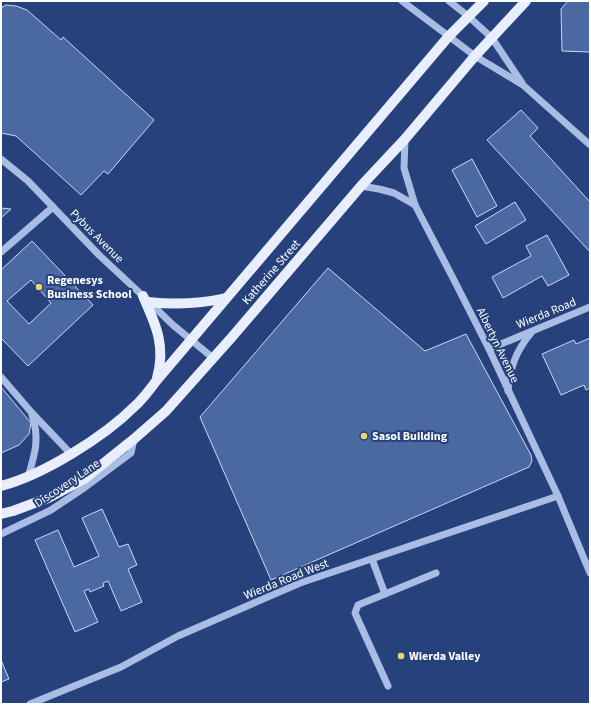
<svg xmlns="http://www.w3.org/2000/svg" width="591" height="705" font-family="'Source Sans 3',sans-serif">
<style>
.building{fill:#4a68a1;stroke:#ccd9f3;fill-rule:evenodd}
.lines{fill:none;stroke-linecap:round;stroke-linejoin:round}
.minor{stroke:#a9bde4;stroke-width:7}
.major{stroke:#e9eefc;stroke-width:10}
.poi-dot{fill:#edd66e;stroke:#26417b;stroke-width:1.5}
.labels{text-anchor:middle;stroke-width:4;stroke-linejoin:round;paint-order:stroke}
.street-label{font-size:12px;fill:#fff;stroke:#26417b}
.poi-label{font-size:12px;font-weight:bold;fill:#fff;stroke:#26417b;text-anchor:start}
</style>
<rect width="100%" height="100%" fill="#26417b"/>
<g class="building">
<path d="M568,1H590V52L562,51L561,9Z"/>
<path d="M6,5L16,6L27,10L61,40L63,37L154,120L108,174L104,171L81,195L16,136L1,133V8Z"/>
<path d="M521,110L538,128L530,136L590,202V252L487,140Z"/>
<path d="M472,159L497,206L477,217L452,170Z"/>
<path d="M515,202L526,220L486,244L475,226Z"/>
<path d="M1,208L11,209L1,218Z"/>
<path d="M547,235L569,275L548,286L542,276L503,298L492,277L531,256L526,246Z"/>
<path d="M32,241L93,305L28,366L1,338V270ZM31,280L51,303L29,324L7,301Z"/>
<path d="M328,268L425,351L466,334L531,455L532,461L529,467L271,580L200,417Z"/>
<path d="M590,338V388L586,390L584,385L561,395L542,354L574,340L576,344Z"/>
<path d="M1,387L31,423L29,434L19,445L1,453Z"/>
<path d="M102,509L119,547L128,544L137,565L128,569L142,602L121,611L108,581L103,583L104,586L90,592L89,589L84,591L98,622L75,632L35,540L58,530L74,567L99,556L82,518Z"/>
<path d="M1,660L9,679L1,682Z"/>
</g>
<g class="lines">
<g class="minor">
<path d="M402,1L475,56L523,85L590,145"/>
<path d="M449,1L468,16L492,38L522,83"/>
<path d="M405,139L404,168L415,205L455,282L489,349L558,496L590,573"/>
<path d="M1,159L28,181L99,255L143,296L173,325L213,358"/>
<path d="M361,186L379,189L394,193L415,205"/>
<path d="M1,252L53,207"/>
<path d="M489,349L590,307"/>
<path d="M1,377L32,413L71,454"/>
<path d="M508,391C510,367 516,351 531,333"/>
<path d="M28,477C35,454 40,438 32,415"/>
<path d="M1,534L51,510L84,488L131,453L134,439"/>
<path d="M372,559L385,594L436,573"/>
<path d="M385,594L358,605L355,613L388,686"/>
<path d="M30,704L121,667L178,636L300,583L558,496"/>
</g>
<g class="major">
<path d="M143,296C156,325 166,346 157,378"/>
<path d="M148,302C175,305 200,304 226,298"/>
<path d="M1,486C43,475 104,437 135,406C143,399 150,389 157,380L449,36L484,1"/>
<path d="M1,514L13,511L48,498L84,479L134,439L166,411L232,337L361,186L405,139L475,56L526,1"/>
</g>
</g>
<g class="poi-dot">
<circle cx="39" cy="287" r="4"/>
<circle cx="364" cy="436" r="4"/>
<circle cx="401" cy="656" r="4"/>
</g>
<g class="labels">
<g class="street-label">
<text transform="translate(97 236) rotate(45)" y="4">Pybus Avenue</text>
<text transform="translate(271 272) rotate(-49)" y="4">Katherine Street</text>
<text transform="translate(546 313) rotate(-22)" y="4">Wierda Road</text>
<text transform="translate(498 345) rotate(64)" y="4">Albertyn Avenue</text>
<text transform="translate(67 483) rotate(-34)" y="4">Discovery Lane</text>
<text transform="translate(286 579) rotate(-22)" y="4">Wierda Road West</text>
</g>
<g class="poi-label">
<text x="47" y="284">Regenesys<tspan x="47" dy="14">Business School</tspan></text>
<text x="372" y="440">Sasol Building</text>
<text x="409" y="660">Wierda Valley</text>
</g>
</g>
<rect width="591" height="705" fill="none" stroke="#ffffff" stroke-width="4"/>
</svg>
